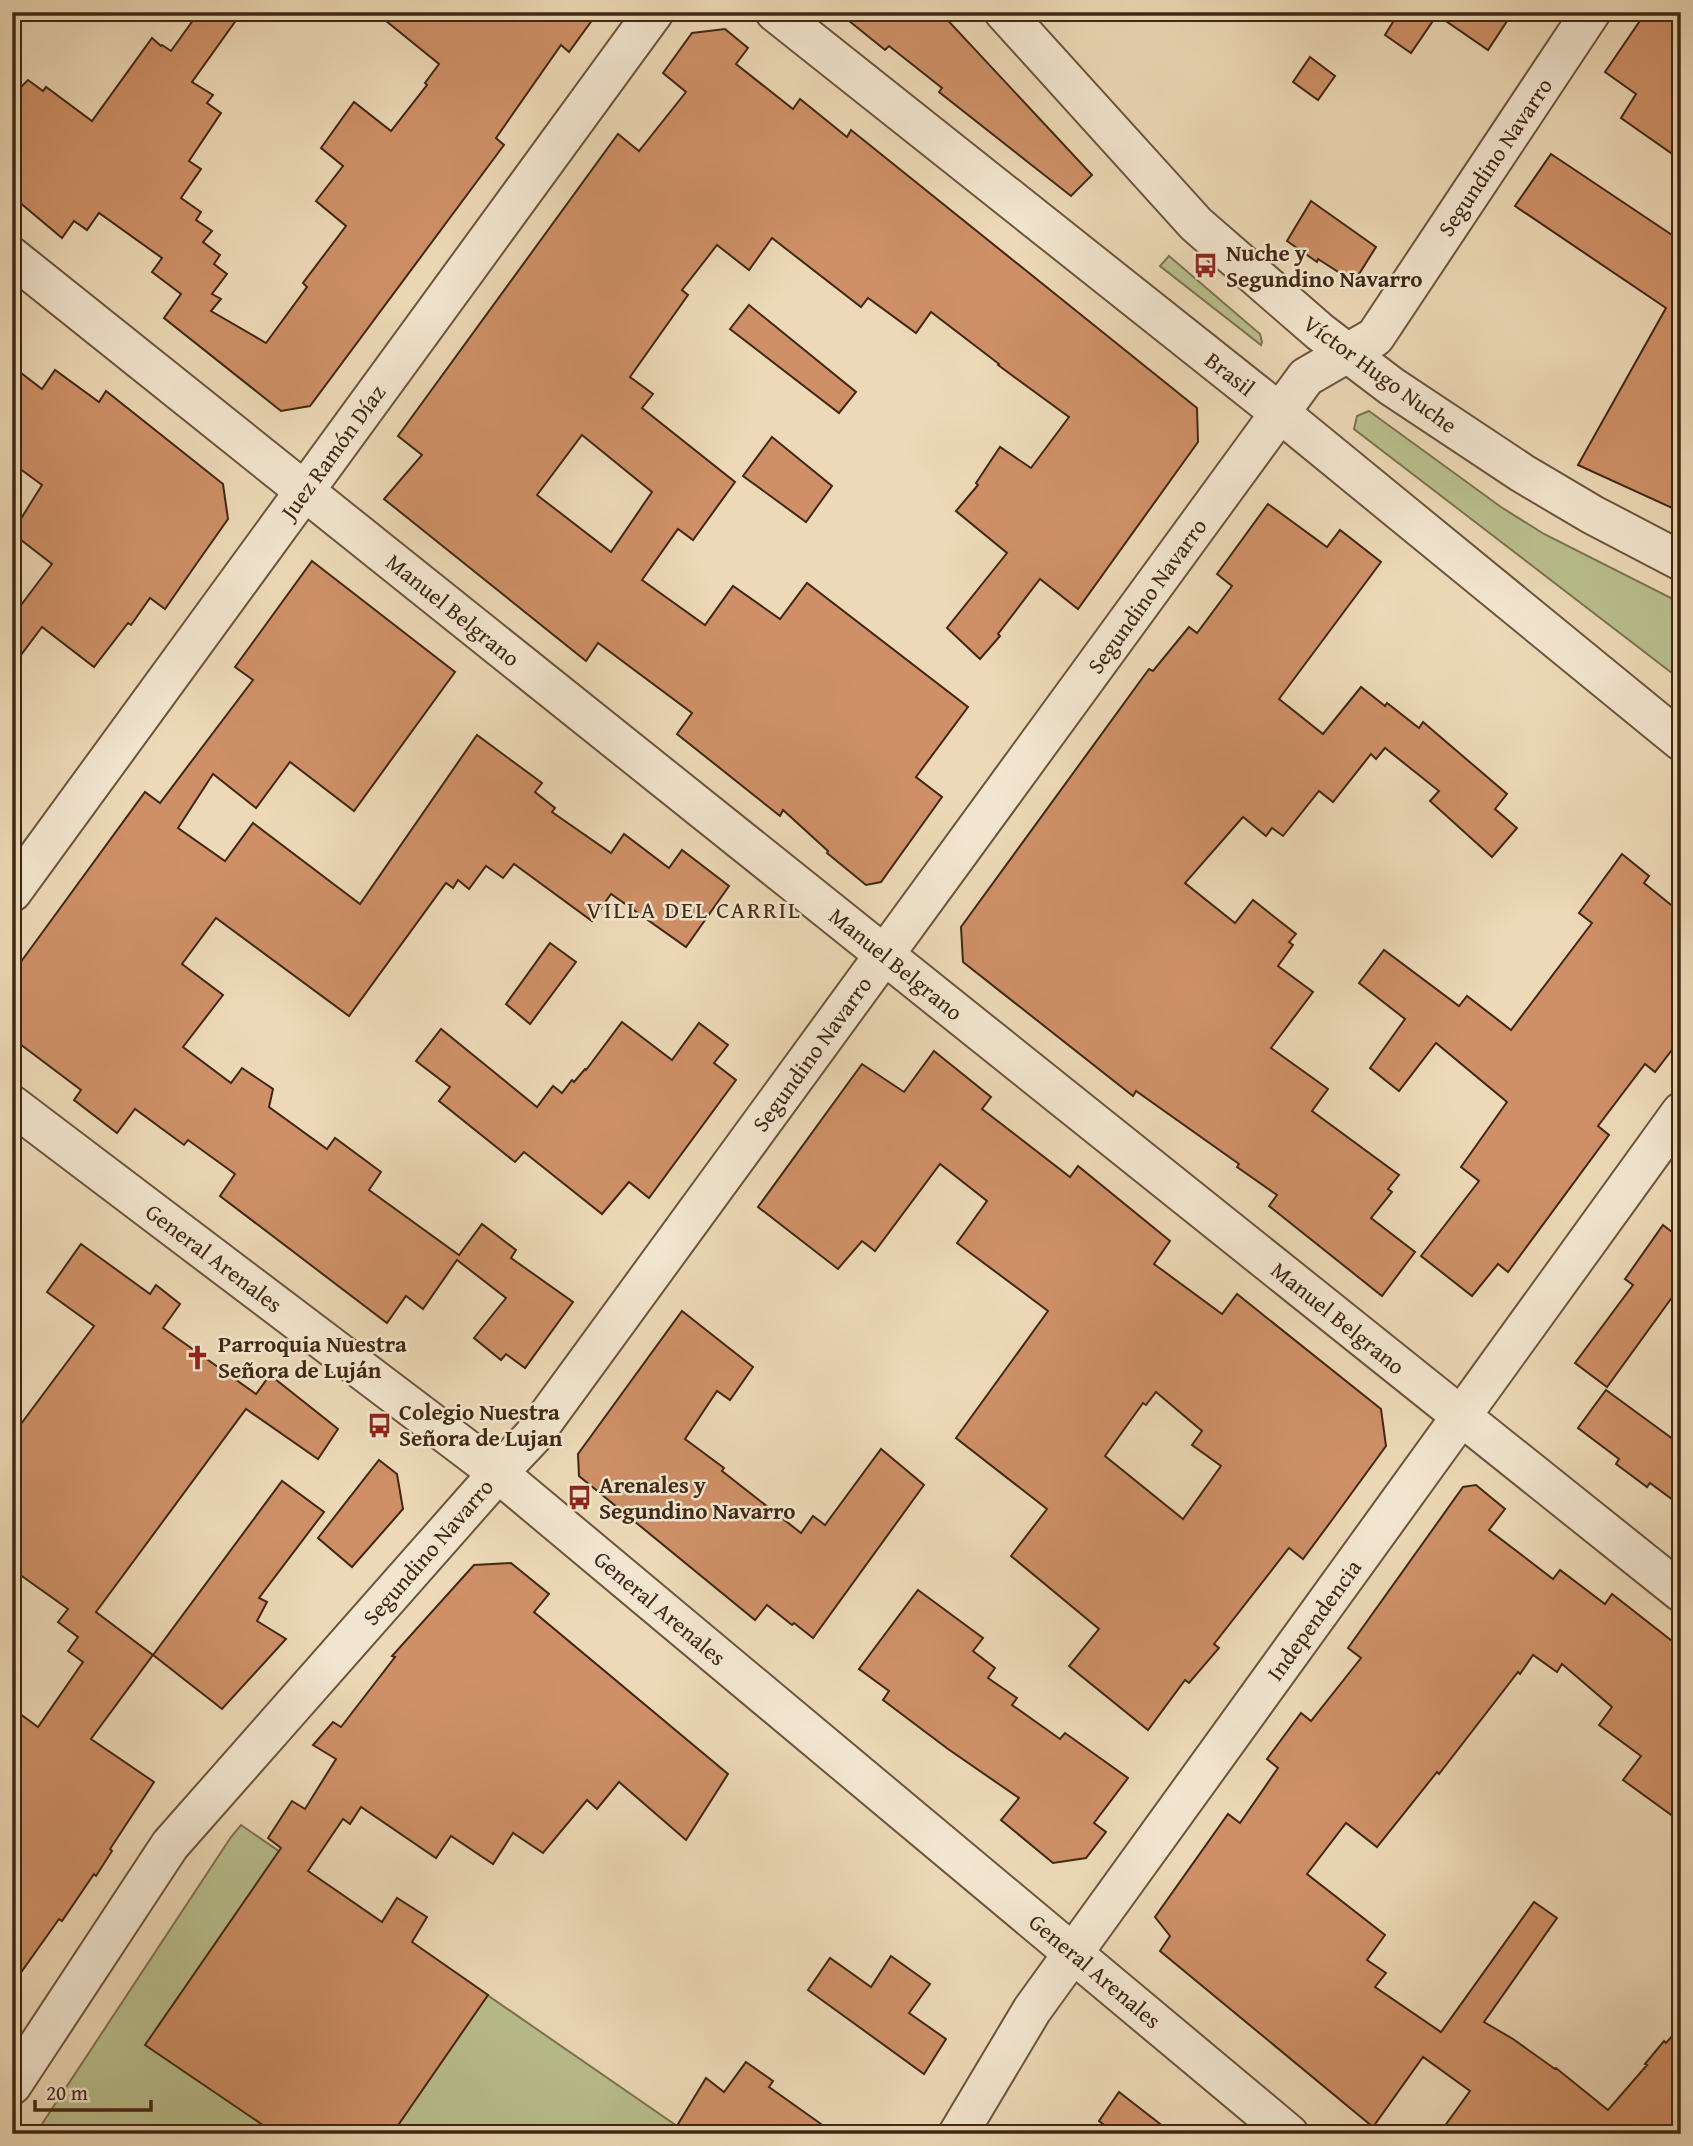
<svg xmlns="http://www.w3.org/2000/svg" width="1693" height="2146" font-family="'Gentium Book Plus',serif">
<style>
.green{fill:#b9bf8e;stroke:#7d7350;stroke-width:2}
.building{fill:#cf9067;stroke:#412713;stroke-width:2;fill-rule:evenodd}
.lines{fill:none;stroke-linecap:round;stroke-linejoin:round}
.minor-casing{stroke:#6c543c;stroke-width:42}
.minor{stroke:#f3e6d0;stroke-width:38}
.labels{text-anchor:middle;stroke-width:5;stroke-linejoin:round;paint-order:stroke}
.street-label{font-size:23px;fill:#412713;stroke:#f3e6d0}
.poi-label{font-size:23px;font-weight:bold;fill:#412713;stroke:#f3e6d0;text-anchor:start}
.neighbourhood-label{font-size:24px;letter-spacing:2px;fill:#412713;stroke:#f3e6d0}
</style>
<rect width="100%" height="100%" fill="#edd9b7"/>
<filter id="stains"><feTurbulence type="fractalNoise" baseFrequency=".00286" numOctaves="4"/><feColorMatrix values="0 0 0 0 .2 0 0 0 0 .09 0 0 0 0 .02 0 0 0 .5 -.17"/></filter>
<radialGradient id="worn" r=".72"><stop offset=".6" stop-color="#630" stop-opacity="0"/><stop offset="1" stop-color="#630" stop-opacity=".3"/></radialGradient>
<g class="green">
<path d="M1169,256L1260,334L1262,342L1261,345L1160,266Z"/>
<path d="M1369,411L1501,507L1544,534L1681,603V680L1354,429L1357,416Z"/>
<path d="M241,1825L677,2126L672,2134H43L38,2130L231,1837Z"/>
</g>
<g class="building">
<path d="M199,12H242L192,82L213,95L207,103L221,113L189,161L201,169L181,198L201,212L196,220L212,231L203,242L220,255L214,264L227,274L212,294L221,299L211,311L266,343L307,287L303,283L346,226L316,201L343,166L321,148L354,102L391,131L427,85L425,83L439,64L375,12H598L569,52L561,45L496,138L504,145L310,406L281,411L164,318L181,294L152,272L162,258L99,213L87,230L74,221L62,238L12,196V96L28,80L43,91L46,87L92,121L152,38L161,46L162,45L171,51Z"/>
<path d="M838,12H940L1092,175L1071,196L939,92L942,88L889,46L885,50Z"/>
<path d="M1399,12H1513L1488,50L1437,15L1411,53L1385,35Z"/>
<path d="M1646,12H1681V160L1621,118L1636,94L1605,72Z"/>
<path d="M725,29L748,48L736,64L793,109L800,99L847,137L851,130L1197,408L1198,442L1078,609L1040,579L998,634L1000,636L980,659L947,628L1007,553L956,511L978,485L976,483L1000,447L1031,468L1069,417L998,365L999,364L931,312L916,333L868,298L861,307L772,238L749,270L717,245L682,290L688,295L630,377L653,394L642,408L735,482L693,540L678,529L642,580L705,625L733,586L780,619L807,583L968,707L916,777L942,797L881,882L866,885L827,853L828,851L783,810L780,816L677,734L692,713L598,643L586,661L384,499L422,455L398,436L618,134L639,151L686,92L663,73L692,33ZM582,435L652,492L611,552L537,495Z"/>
<path d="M1310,57L1335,76L1318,100L1293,82Z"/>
<path d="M1551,154L1681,241V512L1578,465L1666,308L1515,206Z"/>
<path d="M1311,201L1376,247L1354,282L1318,259L1317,262L1287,241Z"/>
<path d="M749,305L856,392L839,413L730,329Z"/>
<path d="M12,366L42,389L55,370L99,402L106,391L223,484L228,519L197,563L165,609L150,598L131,625L128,623L94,667L42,627L12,667V617L52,564L12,533L42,485L12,463Z"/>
<path d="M772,437L832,486L806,522L743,476Z"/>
<path d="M1268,504L1327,547L1340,530L1381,562L1279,699L1323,734L1361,687L1385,706L1387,703L1419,728L1423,722L1507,794L1495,809L1517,828L1492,857L1430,801L1439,791L1385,748L1376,759L1371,754L1333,802L1319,791L1283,836L1272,828L1266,836L1243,817L1185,883L1235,923L1253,900L1296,934L1289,942L1293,945L1278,966L1313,992L1271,1048L1328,1089L1312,1111L1399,1175L1388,1189L1392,1192L1371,1218L1415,1252L1382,1296L1269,1206L1277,1195L1237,1167L1239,1164L1136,1091L1133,1096L963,962L961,927L1149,669L1153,671L1189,627L1197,633L1232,586L1217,574Z"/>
<path d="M312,561L455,672L354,811L290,762L256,808L213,774L178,828L225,861L253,823L360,904L477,735L542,783L535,792L555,808L552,812L611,853L624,834L669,868L682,850L729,886L686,947L611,894L592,921L514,864L503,878L486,866L469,889L458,880L453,888L446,883L349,1016L216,918L182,964L223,995L183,1047L231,1083L242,1068L273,1089L269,1107L327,1149L335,1138L381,1172L369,1190L459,1255L482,1224L516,1250L511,1258L573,1302L525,1368L506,1354L501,1360L474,1338L506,1298L457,1260L423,1309L406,1296L387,1323L220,1196L235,1174L188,1140L184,1145L135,1109L117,1133L74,1100L81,1090L12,1038V974L145,792L160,803L253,680L235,667Z"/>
<path d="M1622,854L1649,876L1644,883L1681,913V1038L1655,1072L1645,1064L1598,1126L1609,1135L1508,1272L1498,1264L1472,1296L1421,1256L1479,1181L1461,1167L1507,1102L1436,1043L1399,1091L1370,1068L1405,1019L1359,983L1384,950L1459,1006L1467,996L1511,1030L1592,923L1579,913Z"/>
<path d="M550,943L576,962L530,1024L506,1004Z"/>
<path d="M622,1022L672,1060L699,1023L728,1045L714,1063L736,1080L649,1198L629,1182L602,1214L524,1152L515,1162L439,1101L450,1087L416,1061L441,1029L537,1107L553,1086L562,1093L572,1080L574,1082L585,1069L586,1070Z"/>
<path d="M934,1051L991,1097L982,1109L1070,1177L1078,1166L1170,1241L1154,1264L1222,1314L1237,1294L1381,1409L1386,1446L1332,1520L1303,1559L1289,1548L1214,1644L1219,1648L1189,1683L1185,1680L1148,1730L1069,1666L1099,1629L1011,1556L1047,1509L956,1438L1048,1311L957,1243L987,1201L940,1164L875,1251L862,1241L838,1269L758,1207L862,1064L904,1092ZM1156,1392L1202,1431L1192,1445L1221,1466L1183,1519L1105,1456L1143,1403L1146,1405Z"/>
<path d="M1663,1225L1681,1239V1285L1607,1387L1575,1363L1633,1285L1625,1279Z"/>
<path d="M81,1244L150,1294L156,1285L180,1304L163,1328L256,1394L270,1375L338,1429L318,1459L246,1409L96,1612L153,1655L282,1481L324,1512L259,1598L267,1602L257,1621L286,1639L222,1709L153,1655L91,1739L154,1782L110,1849L112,1851L96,1876L94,1874L62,1921L59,1919L12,1985V1708L38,1727L83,1662L68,1651L78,1637L58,1622L68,1609L12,1569V1436L94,1326L47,1292Z"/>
<path d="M682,1311L753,1367L730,1400L717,1391L685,1439L724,1468L722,1471L801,1533L813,1516L825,1525L881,1449L924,1485L813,1638L794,1623L792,1625L767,1605L755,1620L579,1476L578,1454Z"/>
<path d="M1606,1390L1681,1445V1506L1650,1483L1647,1487L1616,1464L1619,1459L1578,1428Z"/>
<path d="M379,1460L397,1474L403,1509L352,1567L318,1538Z"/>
<path d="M1476,1485L1505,1509L1489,1530L1553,1579L1560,1570L1605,1604L1612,1594L1681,1648V1822L1623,1780L1641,1756L1599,1725L1612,1707L1562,1664L1557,1672L1533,1655L1520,1674L1518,1672L1439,1774L1437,1772L1377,1847L1346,1823L1307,1874L1385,1935L1367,1960L1386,1973L1375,1987L1441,2032L1534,1902L1557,1918L1484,2022L1513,2039L1555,2069L1556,2068L1608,2110L1647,2065L1645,2064L1664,2041L1666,2043L1681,2026V2134H1439L1470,2091L1423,2057L1373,2127L1160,1951L1170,1936L1155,1917L1228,1814L1240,1823L1278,1768L1267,1759L1301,1713L1311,1721L1361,1658L1348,1648L1463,1487Z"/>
<path d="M511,1563L549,1594L534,1612L728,1774L686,1840L619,1782L597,1809L587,1800L543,1853L513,1833L493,1864L451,1836L436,1858L361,1807L350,1824L343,1819L308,1871L382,1922L397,1898L427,1917L412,1942L488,1995L392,2134H276L145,2045L281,1848L268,1838L292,1801L305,1809L336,1759L313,1745L333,1722L341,1727L395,1657L392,1656L474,1565Z"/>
<path d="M918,1590L983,1638L973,1651L995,1668L988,1678L1017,1698L1012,1705L1060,1739L1065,1733L1128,1778L1094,1823L1106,1832L1086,1858L1053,1863L1001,1820L1019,1798L948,1749L883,1700L889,1691L859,1669Z"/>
<path d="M891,1956L930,1984L909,2013L946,2039L924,2074L808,1990L830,1958L871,1987Z"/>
<path d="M746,2062L773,2081L769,2087L835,2134H672L706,2078L724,2092Z"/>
<path d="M1119,2092L1173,2134H1116L1099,2121Z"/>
</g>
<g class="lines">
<defs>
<g id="minor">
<path d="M775,12L1280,413L1681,741"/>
<path d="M1004,12L1196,224L1320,332L1391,386L1522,473L1593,515L1681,561"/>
<path d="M12,257L1681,1592"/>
<path d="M12,892L654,12"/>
<path d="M12,1105L498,1473L1289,2134"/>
<path d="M12,2085L170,1845L498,1473L533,1436L1306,377L1375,337L1591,12"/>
<path d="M958,2134L1032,2010L1681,1112"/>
</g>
</defs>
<use href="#minor" class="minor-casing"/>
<use href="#minor" class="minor"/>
</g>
<defs>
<symbol id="bus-bare" viewBox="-9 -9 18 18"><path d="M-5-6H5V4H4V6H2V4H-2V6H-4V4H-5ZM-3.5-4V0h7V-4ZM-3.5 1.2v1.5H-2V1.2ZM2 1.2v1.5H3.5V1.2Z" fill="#8f2418" stroke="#f3e6d0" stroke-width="2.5" paint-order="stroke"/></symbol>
<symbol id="church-bare" viewBox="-9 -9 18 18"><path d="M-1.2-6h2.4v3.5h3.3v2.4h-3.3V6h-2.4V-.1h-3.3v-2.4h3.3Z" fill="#8f2418" stroke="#f3e6d0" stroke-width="2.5" paint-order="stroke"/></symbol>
</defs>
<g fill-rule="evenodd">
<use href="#bus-bare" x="1188" y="248" width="35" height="35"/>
<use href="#church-bare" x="180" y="1340" width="35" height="35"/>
<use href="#bus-bare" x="362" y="1408" width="35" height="35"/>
<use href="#bus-bare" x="562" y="1480" width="35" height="35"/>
</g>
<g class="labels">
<g class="street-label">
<text transform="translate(1495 157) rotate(-56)" y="8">Segundino Navarro</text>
<text transform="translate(1230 374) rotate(38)" y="8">Brasil</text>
<text transform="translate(1380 374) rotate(36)" y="8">Víctor Hugo Nuche</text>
<text transform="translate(333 452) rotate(-54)" y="8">Juez Ramón Díaz</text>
<text transform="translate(1147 596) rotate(-54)" y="8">Segundino Navarro</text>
<text transform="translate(453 610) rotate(39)" y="8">Manuel Belgrano</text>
<text transform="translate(896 964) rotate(39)" y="8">Manuel Belgrano</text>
<text transform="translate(812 1054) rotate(-54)" y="8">Segundino Navarro</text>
<text transform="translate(214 1258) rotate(37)" y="8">General Arenales</text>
<text transform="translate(1338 1318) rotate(39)" y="8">Manuel Belgrano</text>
<text transform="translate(428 1552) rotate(-49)" y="8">Segundino Navarro</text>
<text transform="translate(660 1608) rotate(40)" y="8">General Arenales</text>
<text transform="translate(1314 1620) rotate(-54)" y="8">Independencia</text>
<text transform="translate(1095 1971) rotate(40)" y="8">General Arenales</text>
</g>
<g class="poi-label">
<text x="1226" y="261">Nuche y<tspan x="1226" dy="26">Segundino Navarro</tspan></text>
<text x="218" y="1352">Parroquia Nuestra<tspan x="218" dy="26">Señora de Luján</tspan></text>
<text x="399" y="1420">Colegio Nuestra<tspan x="399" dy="26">Señora de Lujan</tspan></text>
<text x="599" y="1493">Arenales y<tspan x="599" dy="26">Segundino Navarro</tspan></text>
</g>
<g class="neighbourhood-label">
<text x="694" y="918">VILLA DEL CARRIL</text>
</g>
</g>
<rect width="1693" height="2146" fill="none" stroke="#edd9b7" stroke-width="42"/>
<rect x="14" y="14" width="1665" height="2118" fill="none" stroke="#412713" stroke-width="3.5"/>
<rect x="21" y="21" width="1651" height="2104" fill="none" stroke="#412713" stroke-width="2"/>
<path d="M35 2100v10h116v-10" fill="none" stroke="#412713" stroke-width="3.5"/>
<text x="46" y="2100" font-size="21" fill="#412713" stroke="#f3e6d0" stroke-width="5" paint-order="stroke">20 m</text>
<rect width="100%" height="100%" filter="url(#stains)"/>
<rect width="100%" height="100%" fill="url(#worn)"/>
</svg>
